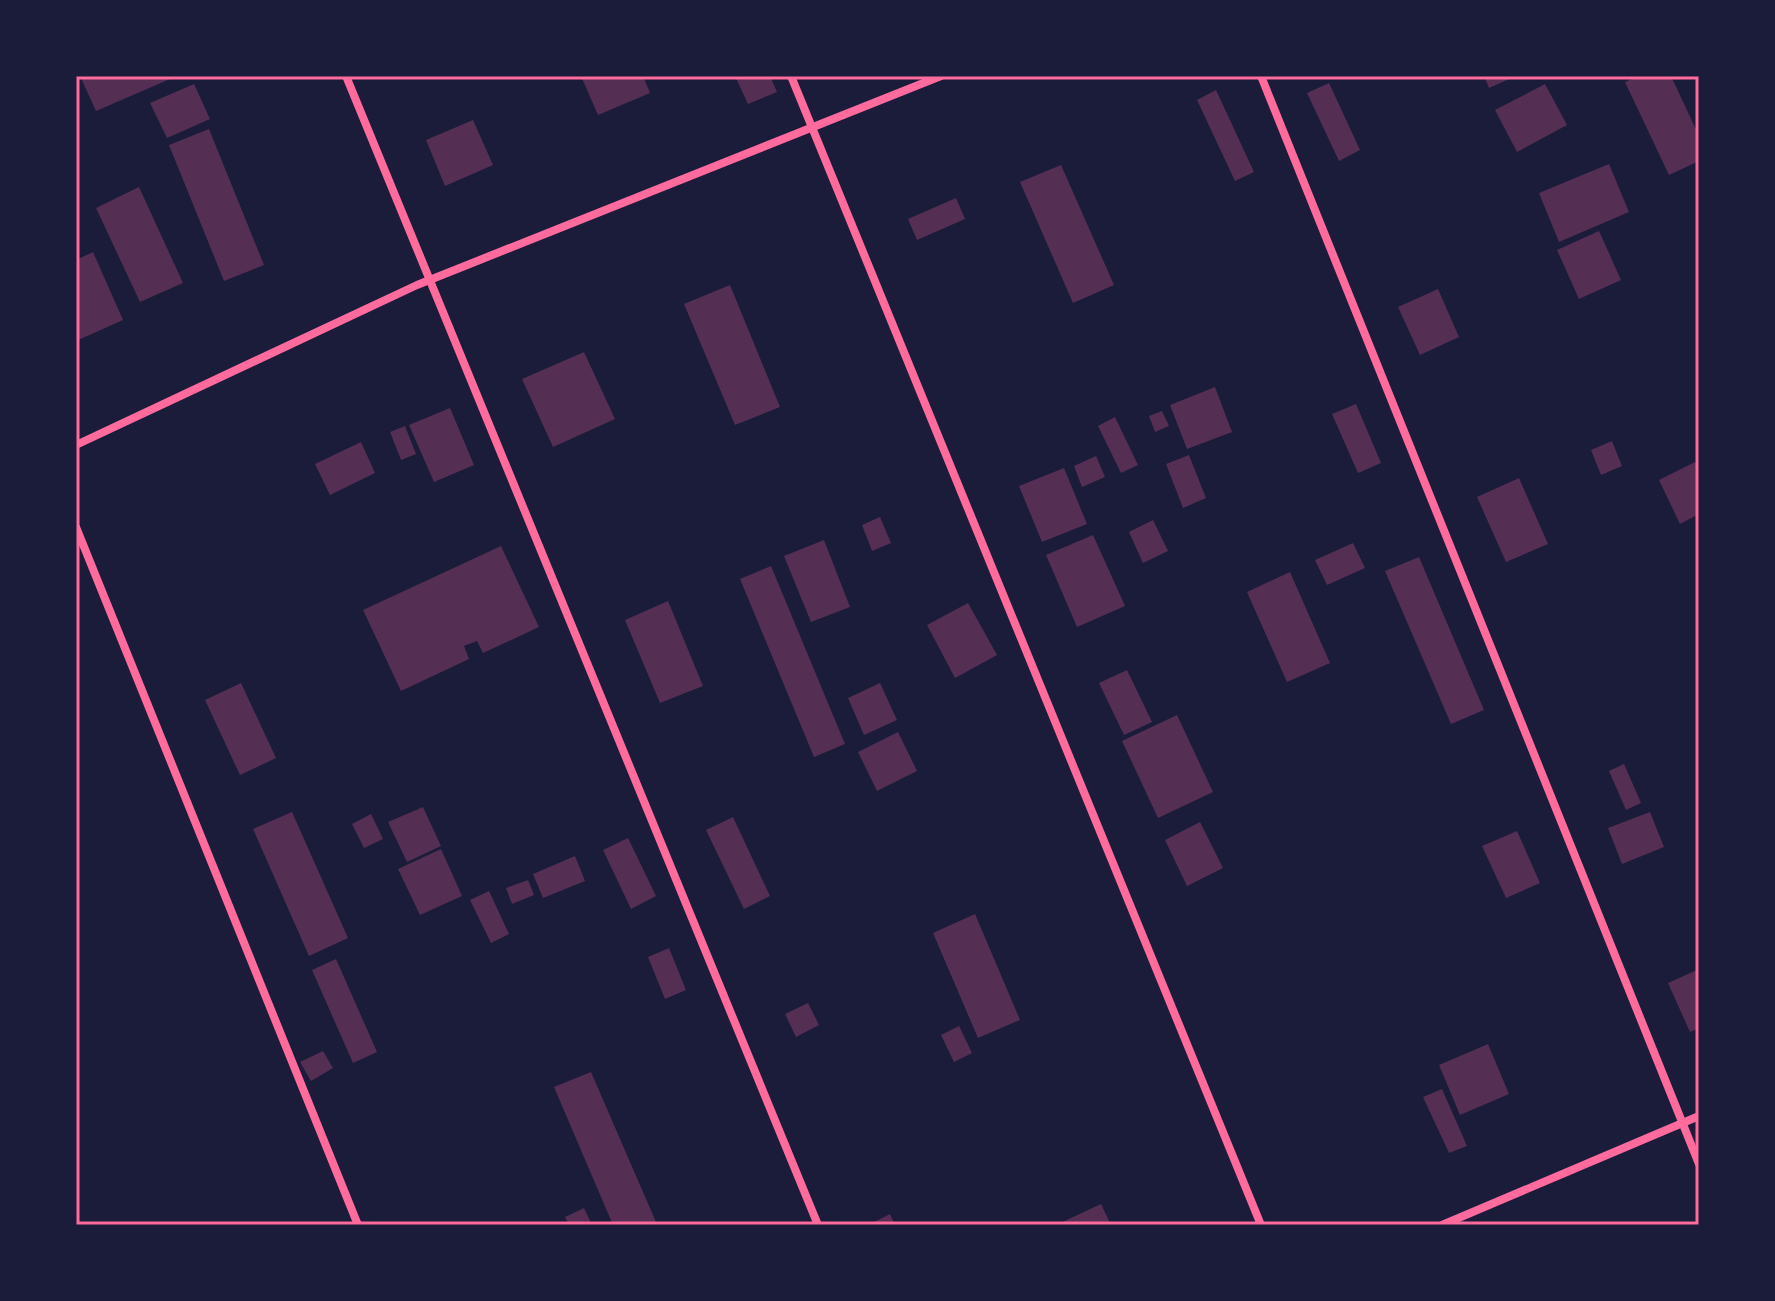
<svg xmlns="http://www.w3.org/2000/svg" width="1775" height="1301" font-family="Manrope,sans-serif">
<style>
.building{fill:#542f53}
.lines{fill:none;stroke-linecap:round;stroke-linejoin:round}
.minor{stroke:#ff6b9d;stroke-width:8}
.neatline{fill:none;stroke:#ff6b9d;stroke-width:3}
</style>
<rect width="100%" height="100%" fill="#1b1b3a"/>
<g class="building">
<path d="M80,76H177L96,111Z"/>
<path d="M581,76H643L650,93L598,115Z"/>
<path d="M735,76H770L777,92L748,104Z"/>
<path d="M1484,76H1516L1489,88Z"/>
<path d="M1639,76H1671L1699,136V161L1669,175L1625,82Z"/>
<path d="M1329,83L1360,150L1339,161L1307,93Z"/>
<path d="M194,84L210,119L167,138L150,103Z"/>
<path d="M1545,84L1567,125L1517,152L1495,110Z"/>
<path d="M1216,90L1254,172L1235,181L1197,100Z"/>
<path d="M473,120L493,165L445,186L426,140Z"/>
<path d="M209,129L264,265L224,281L169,145Z"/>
<path d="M1609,164L1629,212L1559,242L1539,193Z"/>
<path d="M1061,165L1114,285L1073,303L1020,182Z"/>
<path d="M139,187L183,283L140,302L96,208Z"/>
<path d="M956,198L965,219L917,240L908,219Z"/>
<path d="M1599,231L1621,280L1579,299L1557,250Z"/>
<path d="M93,252L123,320L76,341V260Z"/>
<path d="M730,285L780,407L735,425L684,304Z"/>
<path d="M1438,289L1459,337L1420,355L1398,307Z"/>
<path d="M584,352L615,419L553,447L522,379Z"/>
<path d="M1215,387L1232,432L1187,449L1170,405Z"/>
<path d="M1356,404L1381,463L1358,473L1332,414Z"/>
<path d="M450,408L474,465L434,482L409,425Z"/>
<path d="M1162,411L1169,426L1155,432L1149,416Z"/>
<path d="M1115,417L1138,465L1121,473L1098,426Z"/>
<path d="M405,426L416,454L401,460L390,432Z"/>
<path d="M1612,441L1622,466L1601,475L1591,450Z"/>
<path d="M361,442L375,473L330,495L315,464Z"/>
<path d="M1189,455L1206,498L1183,508L1166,464Z"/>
<path d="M1096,456L1105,477L1082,487L1074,466Z"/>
<path d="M1695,462L1699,469V514L1680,524L1659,480Z"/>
<path d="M1064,468L1087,524L1042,542L1019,486Z"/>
<path d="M1519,478L1548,544L1506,562L1477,497Z"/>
<path d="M880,517L891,543L872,551L862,525Z"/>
<path d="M1153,520L1168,551L1143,563L1129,532Z"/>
<path d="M1093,535L1125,606L1077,627L1046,555Z"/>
<path d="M824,540L850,607L811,622L784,556Z"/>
<path d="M1353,543L1365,568L1327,585L1315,560Z"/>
<path d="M501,546L539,627L483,653L477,641L464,646L469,659L401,691L363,610Z"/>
<path d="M1419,557L1484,710L1451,724L1385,571Z"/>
<path d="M771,566L845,744L814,757L740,579Z"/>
<path d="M1290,572L1330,663L1287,682L1247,592Z"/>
<path d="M668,601L703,686L660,703L625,620Z"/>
<path d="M968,603L997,655L955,678L927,625Z"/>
<path d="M1127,670L1152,722L1124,735L1099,683Z"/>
<path d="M241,683L276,758L240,775L205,700Z"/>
<path d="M880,683L897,720L864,735L848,698Z"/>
<path d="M1177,715L1213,792L1158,818L1122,741Z"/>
<path d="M898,732L917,771L877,791L858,752Z"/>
<path d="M1624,764L1641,803L1626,810L1609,771Z"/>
<path d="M423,807L441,846L407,862L388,822Z"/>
<path d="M292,812L348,938L309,956L253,829Z"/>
<path d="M1650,812L1664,847L1622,864L1608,828Z"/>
<path d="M371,814L383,839L364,848L352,824Z"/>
<path d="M733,817L770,896L744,909L706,830Z"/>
<path d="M1200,822L1223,868L1187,886L1165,840Z"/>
<path d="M1517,831L1540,883L1506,898L1482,846Z"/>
<path d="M628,838L656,896L631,909L603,850Z"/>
<path d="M441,849L462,896L420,915L398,869Z"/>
<path d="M575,856L585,881L543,898L533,874Z"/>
<path d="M528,880L534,895L512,904L506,888Z"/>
<path d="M489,891L509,934L491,943L470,900Z"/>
<path d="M975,914L1020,1020L978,1038L933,933Z"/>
<path d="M669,948L686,990L665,999L648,957Z"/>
<path d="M336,959L377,1052L353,1063L312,970Z"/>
<path d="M1699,969V1028L1690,1032L1668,983Z"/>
<path d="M808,1003L819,1025L796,1037L785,1014Z"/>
<path d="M959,1026L972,1053L954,1062L941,1035Z"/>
<path d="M1488,1044L1509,1094L1460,1115L1439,1065Z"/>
<path d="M323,1051L333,1068L311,1081L300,1062Z"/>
<path d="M591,1072L656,1222L649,1225H613L554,1087Z"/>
<path d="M1442,1089L1467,1146L1449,1153L1423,1097Z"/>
<path d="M1101,1204L1111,1225H1056Z"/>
<path d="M584,1208L592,1225H569L565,1217Z"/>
<path d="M890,1214L895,1225H868Z"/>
</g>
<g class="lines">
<g class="minor">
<path d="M346,76L818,1225"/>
<path d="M791,76L1261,1225"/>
<path d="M1261,76L1699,1164"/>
<path d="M76,445L417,285L941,76"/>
<path d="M76,527L358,1225"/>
<path d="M1442,1225L1699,1116"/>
</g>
</g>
<rect width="1775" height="1301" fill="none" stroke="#1b1b3a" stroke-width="156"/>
<rect x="78" y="78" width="1619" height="1145" class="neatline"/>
</svg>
